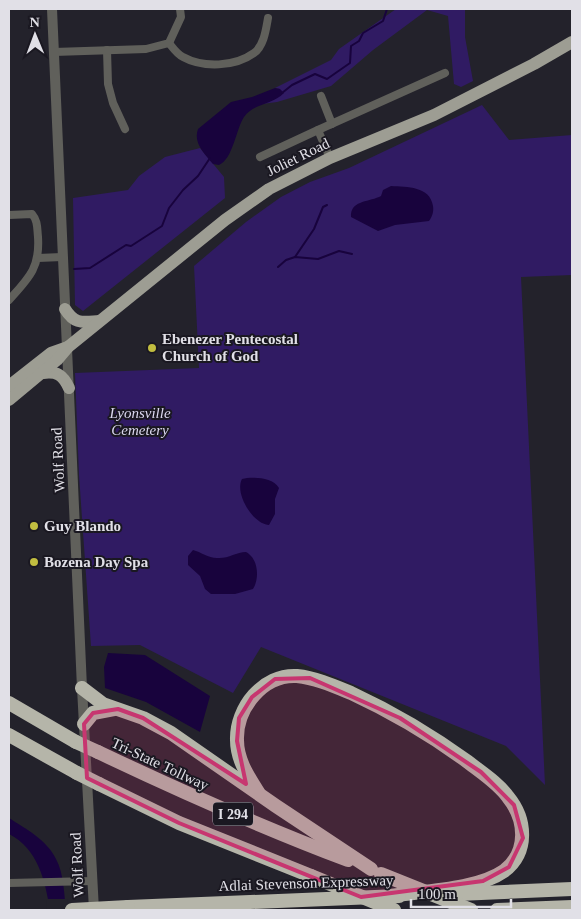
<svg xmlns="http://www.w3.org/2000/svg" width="581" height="919" font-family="'Times New Roman',serif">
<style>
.green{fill:#301b63}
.water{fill:#18033d}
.pier{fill:#23222b}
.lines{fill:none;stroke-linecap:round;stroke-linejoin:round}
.stream{stroke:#18033d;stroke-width:2}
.minor{stroke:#60605b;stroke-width:8}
.tertiary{stroke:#60605b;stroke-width:10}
.primary{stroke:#9d9d93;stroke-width:12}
.motorway{stroke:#b5b5a9;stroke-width:14}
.motorway-bridge{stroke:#b5b5a9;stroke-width:14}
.marked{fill:#c73670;fill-opacity:0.2;stroke:#c73670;stroke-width:4;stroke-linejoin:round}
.poi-dot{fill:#c1bd40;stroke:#1a1821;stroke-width:2}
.labels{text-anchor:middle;stroke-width:4;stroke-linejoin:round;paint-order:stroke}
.shield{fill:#1a1821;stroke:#a5a4ac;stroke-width:1}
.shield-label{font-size:14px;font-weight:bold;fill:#e1e0e7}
.street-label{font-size:15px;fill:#e1e0e7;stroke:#1a1821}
.poi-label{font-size:15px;font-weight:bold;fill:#e1e0e7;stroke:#1a1821;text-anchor:start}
.park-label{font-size:15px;font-style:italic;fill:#dbd8ef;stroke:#1a1821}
</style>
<rect width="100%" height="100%" fill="#23222b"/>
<g class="green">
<path d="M396,9H465V37L473,81L461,87L454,84L448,16L427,10L373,50L331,86L277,102L262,104L275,99L280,89L275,88L331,60L339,49Z"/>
<path d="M482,105L509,140L572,135V275L521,277L545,785L506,746L261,647L233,693L140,645L91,646L79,475L75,373L199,368L194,266L246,222L281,197L310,182L349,168Z"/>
<path d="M200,148L224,177L225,198L83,311L75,305L73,198L128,190L139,176L165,157Z"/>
</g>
<g class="water">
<path d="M275,88L280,89L284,93C272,105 254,103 244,117C236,129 233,159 219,165L213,164C204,153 193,143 198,129L231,102L252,97Z"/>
<path d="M391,186C407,187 430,186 433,206C434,212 432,217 429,221L395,225L378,231L351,217C350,201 367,202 379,197L381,196L383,190Z"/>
<path d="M247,478C258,477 273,478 279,488L275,499V514L269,525C254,525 234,494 242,479Z"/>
<path d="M193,550C201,552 208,558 217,558C228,559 236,552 246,552C258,558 260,578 253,589L235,594H211L205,589L200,576L188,565V556Z"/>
<path d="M108,653L145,655L210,696L200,732L146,702L105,688L104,667Z"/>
<path d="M9,818C26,829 47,840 56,859C64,874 64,894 66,910H50C45,880 38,849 9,834Z"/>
</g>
<path class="pier" d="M46,899H67L68,910H47Z"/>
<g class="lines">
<g class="stream">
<path d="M282,93L292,85L315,74L327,79L350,63L351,46L359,41L363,33L383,21L387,9"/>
<path d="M295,257L314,229L323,207L327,205"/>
<path d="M278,267L286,260L295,257L318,259L339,251L352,254"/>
<path d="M74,269L90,268L126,245L131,246L162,226L169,208L183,190L198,176L210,158"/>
</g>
<g class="minor">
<path d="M169,43C173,48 177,54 183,57C203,68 235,67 254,53C264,46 266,29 268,18"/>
<path d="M107,50L108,84L113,103L125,129"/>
<path d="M54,52L146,49L169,43L181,17L180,9"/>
<path d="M321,96L332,124"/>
<path d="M318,130L445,73"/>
<path d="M260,157L318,130L330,158"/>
<path d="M9,215L32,214C38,221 37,228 38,237C40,268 29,278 9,300"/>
<path d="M38,258L62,257"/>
<path d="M9,883L93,881"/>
</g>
<path class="tertiary" d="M52,9L82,688L94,910"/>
<g class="primary">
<path d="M65,309C75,325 83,322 99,321"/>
<path d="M43,373C57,371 63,375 69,388"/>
<path d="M9,386L51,353L68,347"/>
<path d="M9,400L57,360L68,347L225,220L269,189L330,158L434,115L534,64L572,42"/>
</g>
<g class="motorway">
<path d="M82,688L103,704L143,718L171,733L276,806L371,869"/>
<path d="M9,703L76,742"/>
<path d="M84,724L93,713L114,709"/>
<path d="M9,735L77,773"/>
<path d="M98,752C180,791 263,828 348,860"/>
<path d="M99,784L179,823L311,876"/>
<path d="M258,792C248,776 237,760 237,740C236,708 263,674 297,676C316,678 334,686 351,693C392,712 431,735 468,762C482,773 498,783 508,797C526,819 529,852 504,871C477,890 423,891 390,896"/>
<path d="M458,894L572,889"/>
<path d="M128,907L399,896"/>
<path d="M497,910L572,907"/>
</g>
<g class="motorway-bridge">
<path d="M76,742L98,752"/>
<path d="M77,773L99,784"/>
<path d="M381,874L471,910"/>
<path d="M311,876L394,910"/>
<path d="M72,910L128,907"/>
</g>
</g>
<path class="marked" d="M310,678L400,718L481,772L514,805L523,838L509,867L483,881L361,897L179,823L87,778L84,724L93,713L118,709L143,718L246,784L237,741L239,718L252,697L275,679Z"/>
<g class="poi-dot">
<circle cx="152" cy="348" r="5"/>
<circle cx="34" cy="526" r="5"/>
<circle cx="34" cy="562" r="5"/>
</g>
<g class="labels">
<rect class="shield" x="213" y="802.5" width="40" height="23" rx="4"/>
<g class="shield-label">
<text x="233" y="819">I 294</text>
</g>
<g class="street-label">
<text transform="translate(298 157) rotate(-26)" y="5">Joliet Road</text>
<text transform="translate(58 460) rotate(-93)" y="5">Wolf Road</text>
<text transform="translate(160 764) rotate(25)" y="5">Tri-State Tollway</text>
<text transform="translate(77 865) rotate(-93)" y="5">Wolf Road</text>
<text transform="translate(306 883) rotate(-2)" y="5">Adlai Stevenson Expressway</text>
</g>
<g class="poi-label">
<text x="162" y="344">Ebenezer Pentecostal<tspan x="162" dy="17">Church of God</tspan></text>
<text x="44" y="531">Guy Blando</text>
<text x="44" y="567">Bozena Day Spa</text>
</g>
<g class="park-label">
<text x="140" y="418">Lyonsville<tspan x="140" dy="17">Cemetery</tspan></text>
</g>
</g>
<rect width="581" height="919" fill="none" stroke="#e1e0e7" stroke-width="20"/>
<g transform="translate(35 35) rotate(359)" stroke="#1a1821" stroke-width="4" paint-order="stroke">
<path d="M0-4L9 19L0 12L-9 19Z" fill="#e1e0e7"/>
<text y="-8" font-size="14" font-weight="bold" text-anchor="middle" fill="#e1e0e7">N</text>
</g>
<path d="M411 899v8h100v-8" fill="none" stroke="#e1e0e7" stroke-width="2.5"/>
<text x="418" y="899" font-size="15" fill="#e1e0e7" stroke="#1a1821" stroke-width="4" paint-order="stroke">100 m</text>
</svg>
